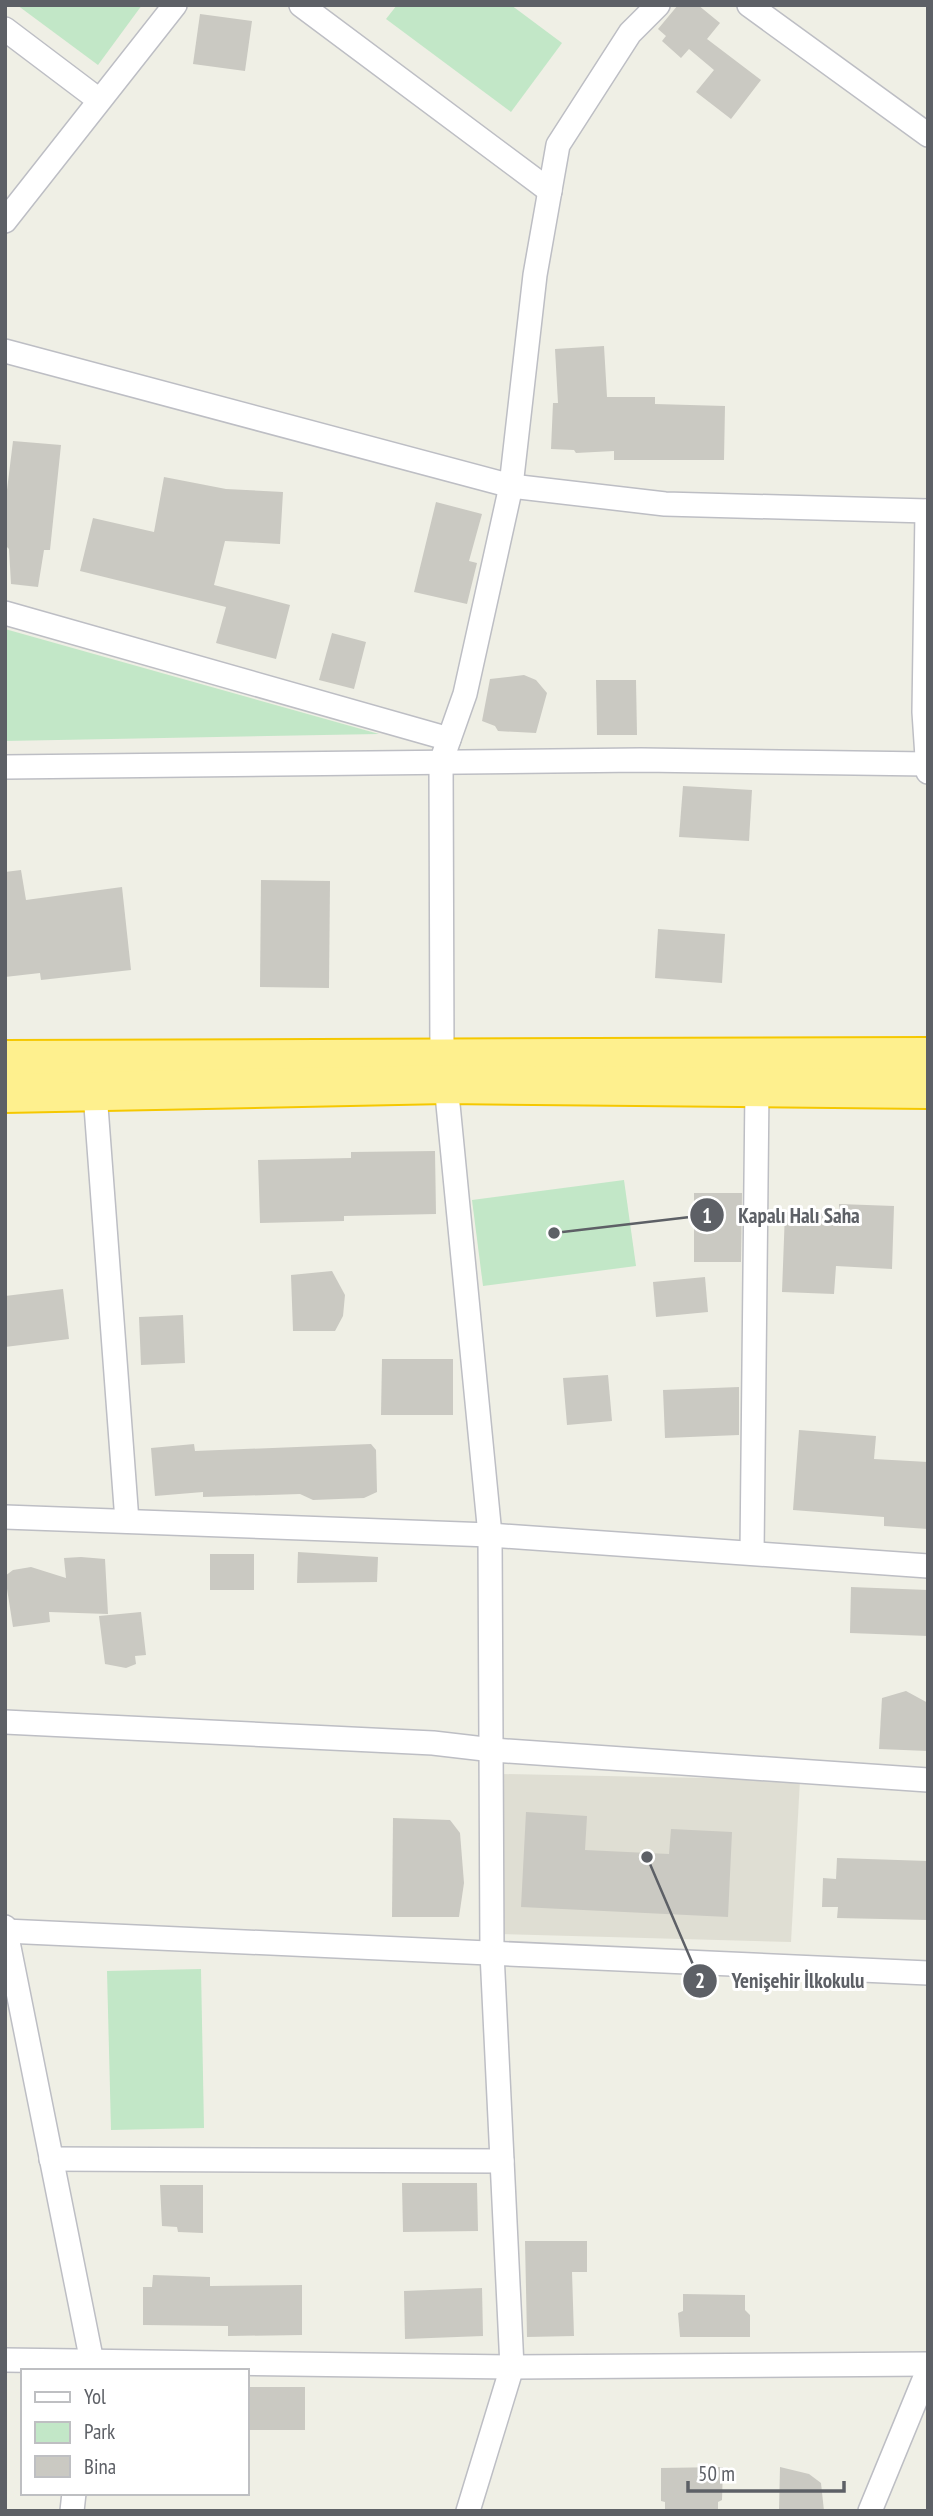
<svg xmlns="http://www.w3.org/2000/svg" width="933" height="2516" font-family="'PT Sans Narrow',sans-serif">
<style>
.education{fill:#dfded3}
.green{fill:#c2e7c7}
.building{fill:#cac9c2}
.lines{fill:none;stroke-linecap:round;stroke-linejoin:round}
.street-casing{stroke:#bdbec4;stroke-width:26}
.highway-casing{stroke:#f5c800;stroke-width:42}
.street{stroke:#fff;stroke-width:23}
.highway{stroke:#fef08e;stroke-width:38}
.leader{fill:none;stroke:#5d6066;stroke-width:2.5}
.callout-dot{fill:#5d6066;stroke:#fff;stroke-width:2.5}
.mark-label{font-size:21px;text-anchor:middle;font-weight:bold;fill:#fff}
.callout-label{font-size:21px;text-anchor:middle;font-weight:bold;fill:#5d6066;stroke:#fff;stroke-width:6;stroke-linejoin:round;paint-order:stroke}
</style>
<rect width="100%" height="100%" fill="#efefe5"/>
<path class="education" d="M502,1774L800,1780L791,1942L497,1934Z"/>
<g class="green">
<path d="M17,5H142L98,65Z"/>
<path d="M397,5H511L562,43L511,112L386,19Z"/>
<path d="M5,629L379,734L5,741Z"/>
<path d="M624,1180L636,1266L483,1286L472,1200Z"/>
<path d="M201,1969L204,2128L111,2130L107,1971Z"/>
</g>
<g class="building">
<path d="M678,5H698L720,23L707,39L761,80L731,119L696,92L714,70L689,49L681,58L662,41L666,36L658,29Z"/>
<path d="M200,14L252,21L245,71L193,64Z"/>
<path d="M604,346L607,397H655V404L725,406L724,460H614V451L576,453L574,450L551,449L553,403H558L555,349Z"/>
<path d="M13,441L61,445L50,550H44L38,587L11,584L9,549L5,545V506Z"/>
<path d="M164,477L226,489L283,492L280,544L225,541L214,585L290,605L276,659L216,643L226,607L80,571L93,518L154,532Z"/>
<path d="M436,502L482,514L469,561L477,563L467,604L414,592Z"/>
<path d="M332,633L366,642L354,689L319,680Z"/>
<path d="M524,675L536,680L547,693L536,733L498,731L495,726L482,721L490,679Z"/>
<path d="M596,680H636L637,735H597Z"/>
<path d="M683,786L752,790L749,841L679,837Z"/>
<path d="M21,870L26,900L122,887L131,970L41,980L40,973L5,977V872Z"/>
<path d="M261,880L330,881L329,988L260,987Z"/>
<path d="M658,929L725,934L722,983L655,978Z"/>
<path d="M435,1151L436,1214L344,1216V1221L260,1223L258,1160L351,1158V1152Z"/>
<path d="M694,1193H742L741,1262H694Z"/>
<path d="M839,1204L894,1206L892,1269L836,1266L834,1294L782,1292L785,1212L839,1214Z"/>
<path d="M332,1271L345,1295L343,1316L335,1331H293L291,1275Z"/>
<path d="M705,1277L708,1312L656,1317L653,1282Z"/>
<path d="M63,1289L69,1339L5,1347V1296Z"/>
<path d="M183,1315L185,1363L141,1365L139,1317Z"/>
<path d="M382,1359H453V1415H381Z"/>
<path d="M608,1375L612,1421L567,1425L563,1378Z"/>
<path d="M739,1387V1435L665,1438L663,1390Z"/>
<path d="M799,1430L876,1436L874,1459L928,1462V1529L884,1526V1517L793,1510Z"/>
<path d="M194,1444L195,1451L371,1444L376,1450L377,1492L364,1498L313,1500L300,1494L203,1497V1492L155,1496L151,1448Z"/>
<path d="M298,1552L378,1557L377,1582L297,1583Z"/>
<rect x="210" y="1554" width="44" height="36"/>
<path d="M81,1557L105,1559L108,1614L49,1612L50,1622L13,1627L5,1576L13,1570L31,1567L66,1578L64,1558Z"/>
<path d="M851,1587L928,1590V1636L850,1633Z"/>
<path d="M141,1612L146,1655L135,1656L136,1664L126,1668L105,1664L99,1616Z"/>
<path d="M906,1691L928,1703V1751L879,1749L882,1698Z"/>
<path d="M526,1812L587,1816L585,1850L669,1854L671,1829L732,1832L728,1917L521,1907Z"/>
<path d="M393,1818L450,1820L460,1833L464,1883L459,1917H392Z"/>
<path d="M837,1858L928,1861V1920L837,1918L838,1907H822L823,1878L836,1879Z"/>
<path d="M402,2183H477L478,2231L403,2232Z"/>
<path d="M160,2185H203V2233L178,2232L177,2227L162,2226Z"/>
<path d="M525,2241H587V2272H572L574,2336L527,2337Z"/>
<path d="M153,2275L210,2277V2286L302,2285V2335L228,2336V2326L143,2325V2287H152Z"/>
<path d="M482,2288L483,2336L405,2339L404,2291Z"/>
<path d="M683,2294L745,2295V2310L750,2315V2337H680L678,2313L683,2311Z"/>
<rect x="247" y="2387" width="58" height="43"/>
<path d="M723,2467L722,2500L718,2502V2511H665V2502L661,2501V2468Z"/>
<path d="M780,2467L809,2474L821,2483L824,2511H779Z"/>
</g>
<g class="lines">
<defs>
<g id="street">
<path d="M301,5L550,191"/>
<path d="M749,5L928,135"/>
<path d="M5,29L99,100"/>
<path d="M5,221L175,5"/>
<path d="M5,351L511,486L665,504L928,511"/>
<path d="M927,511L924,712L928,772"/>
<path d="M5,613L449,739"/>
<path d="M5,767L641,760L928,764"/>
<path d="M442,1058L441,762L465,694L511,486L535,275L558,145L630,33L658,5"/>
<path d="M446,1084L490,1535L492,1953L512,2367L468,2511"/>
<path d="M95,1093L127,1521"/>
<path d="M5,1517L490,1535L928,1566"/>
<path d="M752,1553L757,1088"/>
<path d="M5,1722L433,1743L493,1750L928,1780"/>
<path d="M5,1927L92,2362L91,2371"/>
<path d="M5,1931L928,1973"/>
<path d="M51,2159L502,2161"/>
<path d="M5,2360L512,2367L928,2364"/>
<path d="M72,2511L74,2493"/>
<path d="M870,2511L928,2370"/>
</g>
<g id="highway">
<path d="M5,1060L928,1057"/>
<path d="M5,1093L446,1084L928,1089"/>
</g>
</defs>
<use href="#street" class="street-casing"/>
<use href="#highway" class="highway-casing"/>
<use href="#street" class="street"/>
<use href="#highway" class="highway"/>
</g>
<path class="leader" d="M554 1233L707 1215M647 1857L700 1981"/>
<g class="callout-dot">
<circle cx="554" cy="1233" r="7"/>
<circle cx="647" cy="1857" r="7"/>
<circle cx="707" cy="1215" r="18"/>
<circle cx="700" cy="1981" r="18"/>
</g>
<g class="mark-label">
<text x="707" y="1223">1</text>
<text x="700" y="1988">2</text>
</g>
<g class="callout-label">
<text x="799" y="1223">Kapalı Halı Saha</text>
<text x="798" y="1988">Yenişehir İlkokulu</text>
</g>
<rect width="933" height="2516" fill="none" stroke="#5d6066" stroke-width="14"/>
<rect x="21" y="2369" width="228" height="126" fill="#ffffff" stroke="#bebfc2" stroke-width="2"/>
<rect x="35" y="2392" width="35" height="10" fill="#ffffff" stroke="#bebfc2" stroke-width="2"/>
<text x="84" y="2404" font-size="21" fill="#5d6066">Yol</text>
<rect x="35" y="2422" width="35" height="21" fill="#c2e7c7" stroke="#bebfc2" stroke-width="2"/>
<text x="84" y="2439" font-size="21" fill="#5d6066">Park</text>
<rect x="35" y="2456" width="35" height="21" fill="#cac9c2" stroke="#bebfc2" stroke-width="2"/>
<text x="84" y="2474" font-size="21" fill="#5d6066">Bina</text>
<path d="M688 2481v10h156v-10" fill="none" stroke="#5d6066" stroke-width="3.5"/>
<text x="698" y="2481" font-size="21" fill="#5d6066" stroke="#ffffff" stroke-width="5" paint-order="stroke">50 m</text>
</svg>
